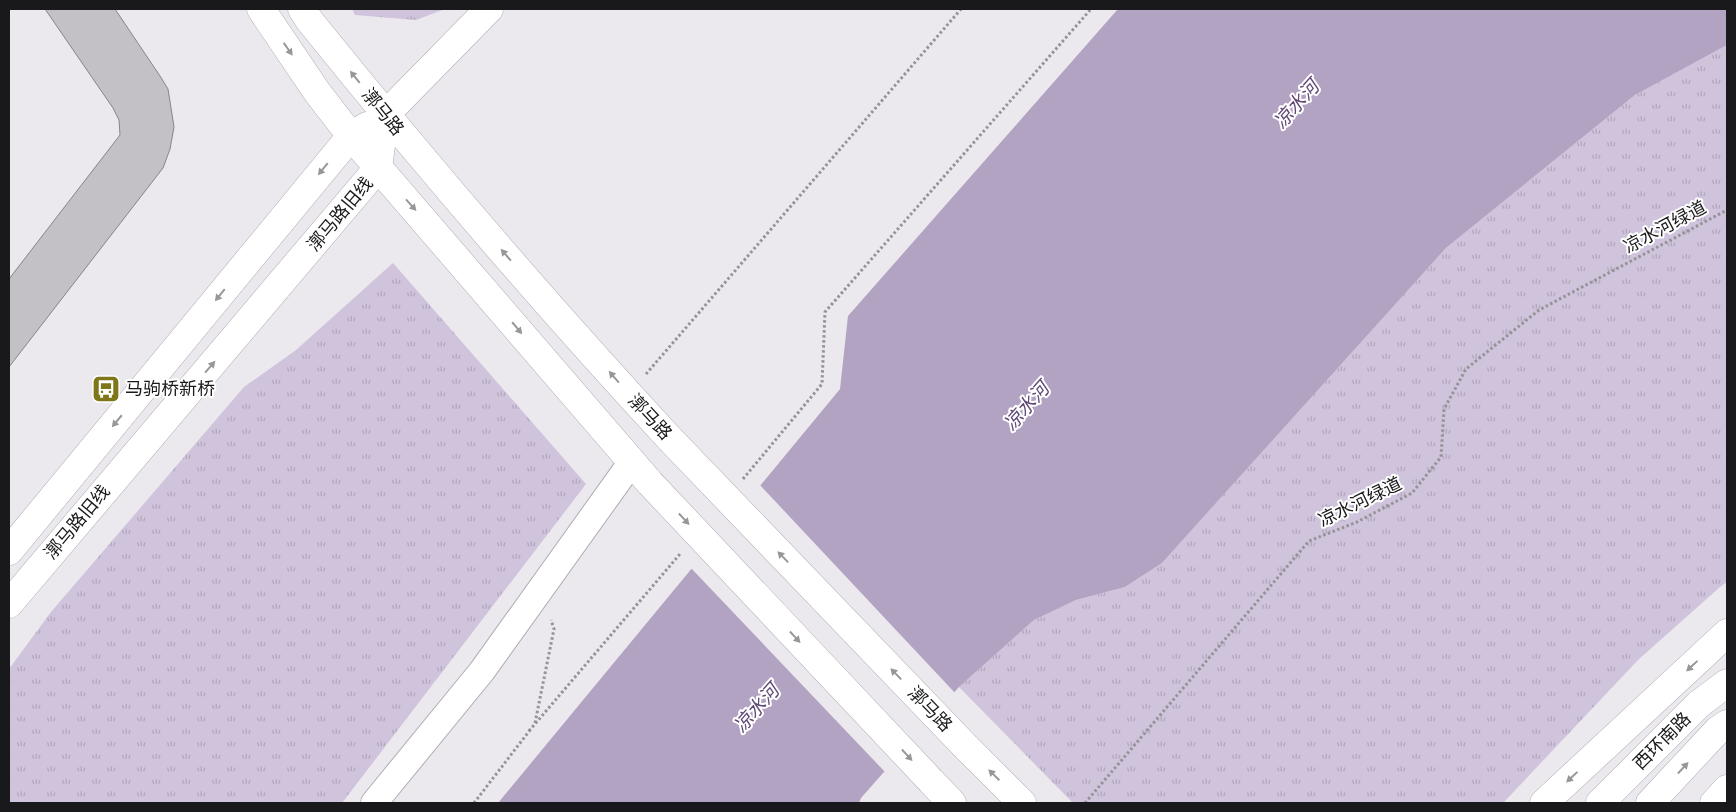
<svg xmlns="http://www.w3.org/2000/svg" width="1736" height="812" font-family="'Varela Round','Noto Sans SC',sans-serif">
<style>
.park{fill:url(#park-tufts)}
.water{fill:#b3a3c2}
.pier{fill:#ebe8ee}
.building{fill:#c3c0c6;stroke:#87848a}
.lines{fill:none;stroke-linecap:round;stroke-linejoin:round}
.minor-casing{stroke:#b0adb3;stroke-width:28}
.tertiary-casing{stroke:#b0adb3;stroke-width:29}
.secondary-casing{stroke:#b0adb3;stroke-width:29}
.path{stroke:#959397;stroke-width:3;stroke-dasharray:2.5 2.5;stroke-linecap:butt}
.minor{stroke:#fff;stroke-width:26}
.tertiary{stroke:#fff;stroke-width:28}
.secondary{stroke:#fff;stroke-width:28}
.secondary-bridge-casing{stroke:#b0adb3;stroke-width:29;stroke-linecap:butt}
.secondary-bridge{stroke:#fff;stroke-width:28}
.oneway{fill:#989798}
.labels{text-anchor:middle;stroke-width:4;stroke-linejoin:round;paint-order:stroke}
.street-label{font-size:18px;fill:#19181a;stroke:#fff}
.poi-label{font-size:18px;fill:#19181a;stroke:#fff;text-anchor:start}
.water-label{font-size:19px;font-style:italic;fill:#614876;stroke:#fff}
</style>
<defs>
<pattern id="park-tufts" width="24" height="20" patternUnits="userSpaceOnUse" patternTransform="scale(1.25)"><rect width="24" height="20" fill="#d0c3dc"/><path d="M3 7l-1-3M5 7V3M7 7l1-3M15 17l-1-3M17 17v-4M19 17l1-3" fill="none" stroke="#b2a7bc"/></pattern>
</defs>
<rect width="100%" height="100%" fill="#ebe8ee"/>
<g class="park">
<path d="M352,9H445L416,20L355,15Z"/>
<path d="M1727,45V582L1720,587L1638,660L1503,803H1073L959,687L1034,620L1076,600L1125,587L1162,563L1446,248L1635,95Z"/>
<path d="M393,263L586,484L342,803H9V669L51,612L244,387L296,350Z"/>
</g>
<path class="water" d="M1118,9H1727V45L1635,95L1446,248L1162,563L1125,587L1076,600L1034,620L959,687L861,798L859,803H498L840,389L848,316Z"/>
<path class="pier" d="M759,484L956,694L886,773L690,567Z"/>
<path class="building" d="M45,9H115L160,76L168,89L174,127L170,149L163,168L9,367V279L120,135L119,120L113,108Z"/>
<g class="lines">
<defs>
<path id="minor" d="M374,803L482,671L631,463"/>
<g id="tertiary">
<path d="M385,115L489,9"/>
<path d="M1544,803L1727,633"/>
<path d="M1714,803L1727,789"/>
</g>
<g id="secondary">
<path d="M261,9L317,92L351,136L650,483"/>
<path d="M302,9L309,20C425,164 545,304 670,439"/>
<path d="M9,551L351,136L367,126"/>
<path d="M9,604L378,168L385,115"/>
<path d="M966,747L1022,803"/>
<path d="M931,781L952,803"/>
<path d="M1600,803L1699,704L1727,683"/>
<path d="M1650,803L1718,730L1727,724"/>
</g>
</defs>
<use href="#minor" class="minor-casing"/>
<use href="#tertiary" class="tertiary-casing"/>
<use href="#secondary" class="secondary-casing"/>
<g class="path">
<path d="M646,374L961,9"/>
<path d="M743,479L822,384L825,312L1091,9"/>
<path d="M535,723L554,629L551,620"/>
<path d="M529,731L680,554"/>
<path d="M474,803L530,730"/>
<path d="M1085,803L1309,541L1357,522L1412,493L1441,457L1444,409L1466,369L1539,310L1727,210"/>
</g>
<use href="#minor" class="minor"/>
<use href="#tertiary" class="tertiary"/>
<use href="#secondary" class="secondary"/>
<defs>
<g id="secondary-bridge">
<path d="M670,439L966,747"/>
<path d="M650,483L931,781"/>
</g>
</defs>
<use href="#secondary-bridge" class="secondary-bridge-casing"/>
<use href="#secondary-bridge" class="secondary-bridge"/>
</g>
<defs><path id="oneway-solid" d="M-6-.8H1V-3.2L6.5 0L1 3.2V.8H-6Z" transform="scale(1.25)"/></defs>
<g class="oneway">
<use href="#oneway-solid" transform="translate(288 49) rotate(55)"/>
<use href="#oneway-solid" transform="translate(355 77) rotate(-129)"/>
<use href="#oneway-solid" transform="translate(323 169) rotate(129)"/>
<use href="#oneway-solid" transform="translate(411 205) rotate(48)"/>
<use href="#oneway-solid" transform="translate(506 255) rotate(-131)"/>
<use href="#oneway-solid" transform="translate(220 295) rotate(129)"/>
<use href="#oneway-solid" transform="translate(517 328) rotate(50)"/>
<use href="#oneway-solid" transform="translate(210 367) rotate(-49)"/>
<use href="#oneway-solid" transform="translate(614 377) rotate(-131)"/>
<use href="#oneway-solid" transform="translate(117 421) rotate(130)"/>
<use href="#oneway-solid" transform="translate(684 519) rotate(47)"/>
<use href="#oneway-solid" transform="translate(783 557) rotate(-134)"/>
<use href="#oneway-solid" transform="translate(795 637) rotate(47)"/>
<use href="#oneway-solid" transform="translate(1692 666) rotate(137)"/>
<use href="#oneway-solid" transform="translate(896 674) rotate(-134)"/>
<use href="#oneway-solid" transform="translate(907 755) rotate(47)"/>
<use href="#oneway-solid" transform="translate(1683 768) rotate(-47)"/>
<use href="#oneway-solid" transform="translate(994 775) rotate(-135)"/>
<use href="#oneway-solid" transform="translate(1572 777) rotate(137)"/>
</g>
<defs>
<symbol id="bus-square" viewBox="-11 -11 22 22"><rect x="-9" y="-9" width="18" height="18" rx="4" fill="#7e7619" stroke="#fff"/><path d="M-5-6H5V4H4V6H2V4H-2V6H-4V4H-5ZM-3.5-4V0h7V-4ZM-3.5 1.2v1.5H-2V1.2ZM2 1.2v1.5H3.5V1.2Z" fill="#fff"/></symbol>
</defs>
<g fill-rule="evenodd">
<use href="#bus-square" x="90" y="373" width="32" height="32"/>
</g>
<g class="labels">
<g class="street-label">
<text transform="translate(383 112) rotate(51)" y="6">漷马路</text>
<text transform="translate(340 214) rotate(-50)" y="6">漷马路旧线</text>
<text transform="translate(1665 227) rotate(-28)" y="6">凉水河绿道</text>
<text transform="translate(650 417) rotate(47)" y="6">漷马路</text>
<text transform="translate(1360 502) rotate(-26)" y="6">凉水河绿道</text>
<text transform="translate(77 522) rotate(-50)" y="6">漷马路旧线</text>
<text transform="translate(930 709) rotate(46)" y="6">漷马路</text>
<text transform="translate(1662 741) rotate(-45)" y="6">西环南路</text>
</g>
<g class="poi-label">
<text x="125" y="395">马驹桥新桥</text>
</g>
<g class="water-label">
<text transform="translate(1296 104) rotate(-48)" y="7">凉水河</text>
<text transform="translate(1026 406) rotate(-48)" y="7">凉水河</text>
<text transform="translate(756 708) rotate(-48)" y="7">凉水河</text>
</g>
</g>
<rect width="1736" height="812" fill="none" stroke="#19181a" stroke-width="20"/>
</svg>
